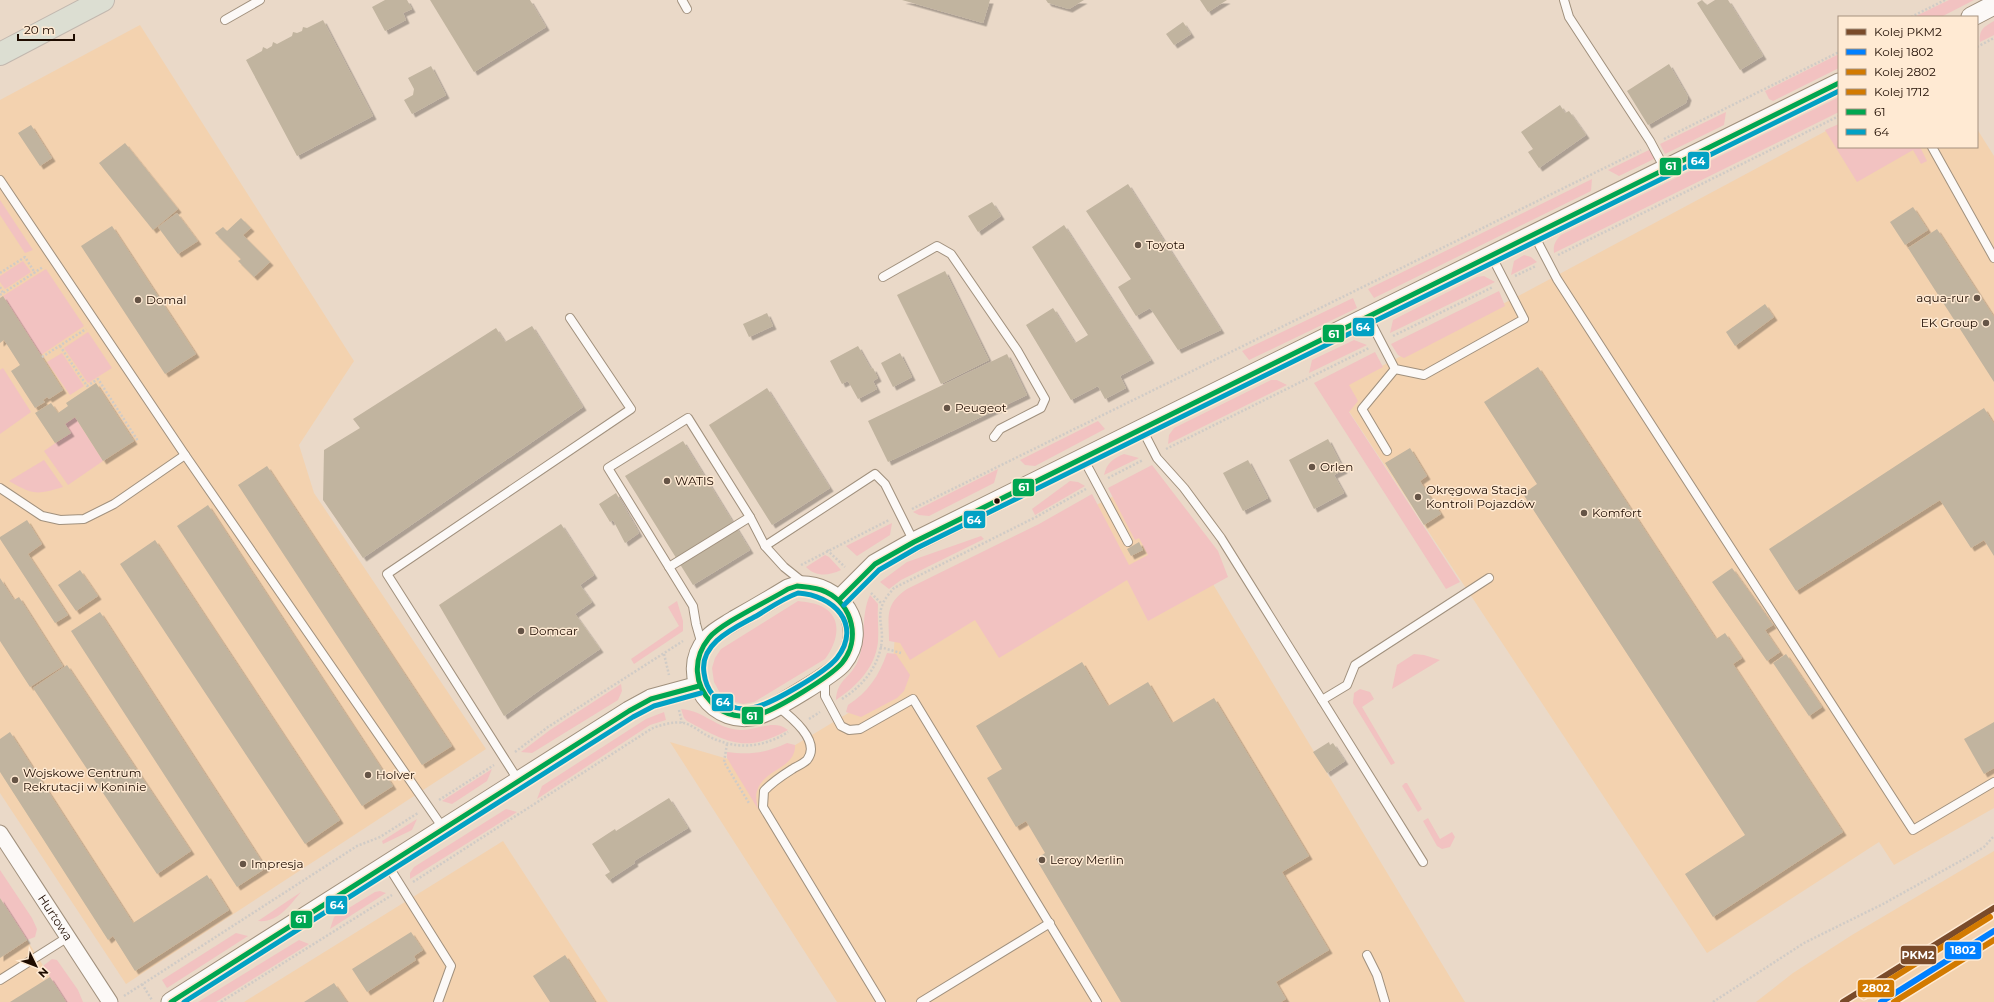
<svg xmlns="http://www.w3.org/2000/svg" width="1994" height="1002" font-family="Montserrat,sans-serif">
<style>
.built{fill:#f3d2af}
.green{fill:#f2c2c1}
.building{fill:#c1b49f;filter:url(#shadow)}
.lines{fill:none;stroke-linecap:round;stroke-linejoin:round}
.service-casing{stroke:#a0907d;stroke-width:10}
.minor-casing{stroke:#a0907d;stroke-width:17}
.tertiary-casing{stroke:#a0907d;stroke-width:21}
.primary-casing{stroke:#c2b8af;stroke-width:24}
.path{stroke:#d0cbc6;stroke-width:2.5;stroke-dasharray:2 2;stroke-linecap:butt}
.service{stroke:#fcf9f7;stroke-width:8}
.minor{stroke:#fcf9f7;stroke-width:15}
.tertiary{stroke:#fcf9f7;stroke-width:19}
.primary{stroke:#dcded2;stroke-width:22}
.bus-1-casing{stroke:#ffead3;stroke-width:8}
.bus-2-casing{stroke:#ffead3;stroke-width:8}
.bus-1{stroke:#00a651;stroke-width:5}
.bus-2{stroke:#02a1c4;stroke-width:5}
.rail-1-casing{stroke:#ffead3;stroke-width:9}
.rail-2-casing{stroke:#ffead3;stroke-width:9}
.rail-3-casing{stroke:#ffead3;stroke-width:9}
.rail-4-casing{stroke:#ffead3;stroke-width:9}
.rail-1{stroke:#7a4b2a;stroke-width:6}
.rail-2{stroke:#0080ff;stroke-width:6}
.rail-3{stroke:#d27a00;stroke-width:6}
.rail-4{stroke:#d27a00;stroke-width:6}
.poi-dot{fill:#655446;stroke:#ffead3;stroke-width:1.5}
.bus-dot{fill:#1e0c00;stroke:#ffead3;stroke-width:1.5}
.labels{text-anchor:middle;stroke-width:3;stroke-linejoin:round;paint-order:stroke}
.poi-label{font-size:12px;fill:#1e0c00;stroke:#ffead3;text-anchor:start}
.street-label{font-size:12px;fill:#1e0c00;stroke:#ffead3}
.line-badge{stroke:#ffead3;stroke-width:1.5}
.badge-label{font-size:11px;text-anchor:middle;font-weight:bold;fill:#fff}
</style>
<defs>
<filter id="shadow"><feDropShadow dx="3.5" dy="3.5" stdDeviation="0" flood-color="#0004"/></filter>
</defs>
<rect width="100%" height="100%" fill="#ead9c8"/>
<g class="built">
<path d="M140,25L354,361L299,445L314,493L486,749L126,984L0,793V100Z"/>
<path d="M1839,124V147H1977V129L1994,156V808L1894,865L1879,842L1707,953L1335,390L1524,293Z"/>
<path d="M1149,478L1465,1002H837L670,742L745,764L787,750L865,703L892,676L897,607Z"/>
<path d="M503,841L608,1002H244Z"/>
<path d="M1994,851V1002H1756L1793,973L1852,935Z"/>
<path d="M0,898L27,940L66,1002H0Z"/>
</g>
<g class="green">
<path d="M1949,0H1974L1941,17H1914Z"/>
<path d="M1994,21V35L1980,42C1979,29 1984,27 1994,21Z"/>
<path d="M1839,54V68L1773,101L1769,99L1765,91Z"/>
<path d="M1839,97V112L1554,253C1553,245 1555,241 1561,235Z"/>
<path d="M1726,112L1724,125L1665,154L1660,144Z"/>
<path d="M1839,124V147H1920L1927,161L1921,164L1913,150L1857,182L1825,130Z"/>
<path d="M1651,149L1656,158L1619,176L1608,170Z"/>
<path d="M1592,179L1591,191L1374,298L1368,289Z"/>
<path d="M0,200L33,250L25,253L0,215Z"/>
<path d="M1524,255L1531,257L1537,262L1511,275L1514,261Z"/>
<path d="M23,261L31,272L5,289L0,282V276Z"/>
<path d="M46,269L84,326L41,355L3,296Z"/>
<path d="M1484,276L1495,282L1390,333L1393,320L1477,277Z"/>
<path d="M1499,291L1505,306L1412,354L1404,358L1398,355L1391,344Z"/>
<path d="M1353,298L1357,308L1249,360L1242,351Z"/>
<path d="M88,332L112,368L88,383L64,348Z"/>
<path d="M1354,340L1367,345L1309,373L1312,360Z"/>
<path d="M1375,352L1383,367L1349,385L1358,401L1349,412L1460,582L1446,589L1314,383Z"/>
<path d="M62,353L84,386L70,395L47,362Z"/>
<path d="M3,368L31,412L0,434V370Z"/>
<path d="M1271,380H1277L1287,385L1168,444L1169,435L1174,428Z"/>
<path d="M75,417L103,461L68,485L44,451L70,433L65,424Z"/>
<path d="M1098,421L1105,429L1035,466L1025,465L1020,460Z"/>
<path d="M1124,454L1139,458L1104,475C1107,463 1112,459 1124,454Z"/>
<path d="M44,460L63,487C37,495 33,495 9,481Z"/>
<path d="M1152,465L1218,551L1228,577L1148,621L1127,580L999,658L975,620L910,660L900,643L889,641C889,616 884,605 907,589L1039,524L1092,494L1129,565L1148,555L1139,538L1135,540L1108,488Z"/>
<path d="M998,469L994,483L929,516L919,515L913,512Z"/>
<path d="M1070,481L1078,482L1085,486L1035,515L1032,509Z"/>
<path d="M892,523L890,535L857,556L846,546Z"/>
<path d="M981,536L984,539L901,580L889,589L880,582L907,562Z"/>
<path d="M825,555L829,557L841,570C828,576 816,577 806,567Z"/>
<path d="M870,595L878,604C877,617 879,629 878,642C875,668 857,686 836,700C837,680 849,679 857,663C867,642 860,616 870,595Z"/>
<path d="M677,601L683,621V631L634,664L631,659L679,626L668,607Z"/>
<path d="M798,601C806,602 816,603 823,607C844,619 837,643 825,659L754,702L743,704L732,701L720,693L714,682L712,668L715,658L721,649Z"/>
<path d="M887,653L896,654L910,675L904,691L897,698L861,717L846,712L848,705C868,692 879,676 887,653Z"/>
<path d="M1414,654L1424,655L1440,660L1392,689L1397,665Z"/>
<path d="M621,684L622,691L618,700L532,753L521,752L550,730Z"/>
<path d="M1360,689L1370,692L1374,699L1362,707L1395,763L1391,765L1353,703L1354,693Z"/>
<path d="M681,709C703,710 717,729 740,730C756,731 774,718 788,730C744,754 727,742 687,721L684,718Z"/>
<path d="M664,712L666,720L650,725L537,799L542,786L646,719Z"/>
<path d="M787,743L795,745C796,769 763,769 757,791C755,796 757,804 758,809L727,758V752C750,755 766,753 787,743Z"/>
<path d="M492,769L487,781L452,804L442,801Z"/>
<path d="M1405,783H1407L1422,809L1418,812L1402,786Z"/>
<path d="M506,809L517,812L410,879V873L414,867Z"/>
<path d="M1428,818L1440,839L1452,832L1455,837L1450,847L1442,849L1437,846L1423,821Z"/>
<path d="M417,819L412,830L383,844L382,841Z"/>
<path d="M0,870L32,918L37,929L35,937L27,940L0,898Z"/>
<path d="M380,891L386,893L330,929L334,917L375,892Z"/>
<path d="M301,892C289,906 278,923 258,921Z"/>
<path d="M236,933L248,936L167,988L162,980Z"/>
<path d="M299,940L309,944L216,1002H198Z"/>
<path d="M52,959L57,960L78,990L83,1002H66L43,966Z"/>
</g>
<g class="building">
<path d="M385,0H407L412,9L403,13L406,20L385,31L372,7Z"/>
<path d="M430,0H530L546,27L474,72Z"/>
<path d="M902,0H990L983,23Z"/>
<path d="M1046,0H1084L1069,9L1048,3Z"/>
<path d="M1200,0H1227L1208,12Z"/>
<path d="M1702,0L1707,5L1715,0H1728L1763,56L1740,70L1697,3Z"/>
<path d="M323,20L373,116L297,156L246,60L262,51L263,47L267,49L272,46L273,42L277,44L292,36L293,32L297,33L302,31L303,27L307,28Z"/>
<path d="M1183,22L1191,34L1174,45L1166,34Z"/>
<path d="M1669,64L1688,97L1686,103L1648,125L1627,91Z"/>
<path d="M431,66L446,95L412,114L404,100L413,95L414,89L408,78Z"/>
<path d="M1560,105L1565,113L1569,111L1586,135L1539,168L1528,152L1533,149L1521,132Z"/>
<path d="M31,125L52,158L40,166L18,133Z"/>
<path d="M125,143L178,209L153,230L99,163Z"/>
<path d="M1128,184L1221,330L1178,350L1150,308L1136,316L1118,287L1131,279L1086,211Z"/>
<path d="M992,202L1001,216L978,232L968,216Z"/>
<path d="M1913,207L1928,230L1905,245L1890,222Z"/>
<path d="M177,213L198,241L178,254L158,227Z"/>
<path d="M241,218L251,228L243,235L270,262L254,277L238,261L241,259L215,233L223,227L227,231Z"/>
<path d="M1064,225L1151,360L1120,376L1126,388L1105,399L1098,386L1071,400L1026,325L1053,308L1075,343L1088,335L1032,247Z"/>
<path d="M112,226L196,354L165,374L81,246Z"/>
<path d="M1937,229L1994,317V382L1908,248Z"/>
<path d="M945,271L989,360L941,384L897,295Z"/>
<path d="M3,296L63,390L49,399L47,397L43,400L45,402L35,408L11,371L20,365L4,340L0,343V298Z"/>
<path d="M1765,304L1774,317L1735,346L1726,332Z"/>
<path d="M767,313L773,326L749,337L743,324Z"/>
<path d="M532,326L583,407L363,558L323,500L324,450L360,428L353,419L496,328L505,342Z"/>
<path d="M858,346L871,369L873,368L878,378L873,381L877,389L858,399L848,381L842,384L830,361Z"/>
<path d="M900,353L912,377L893,387L881,363Z"/>
<path d="M1007,354L1027,395L888,462L868,421Z"/>
<path d="M1538,367L1716,639L1725,633L1742,658L1733,664L1843,832L1713,917L1685,874L1745,835L1523,494L1537,484L1484,402Z"/>
<path d="M96,383L134,441L103,461L75,417L65,424L71,433L55,443L35,413L51,403L58,413L68,406L66,403Z"/>
<path d="M767,388L830,488L772,525L709,425Z"/>
<path d="M1984,408L1994,424V556L1984,540L1971,548L1940,500L1796,591L1769,549Z"/>
<path d="M1328,439L1344,470L1334,475L1344,493L1314,509L1289,460Z"/>
<path d="M683,441L750,550L693,585L625,476Z"/>
<path d="M1410,448L1427,476L1420,481L1441,514L1424,525L1385,463Z"/>
<path d="M1248,460L1268,498L1243,511L1223,473Z"/>
<path d="M267,466L452,746L422,765L238,485Z"/>
<path d="M616,493L639,533L625,543L613,520L610,522L599,504Z"/>
<path d="M208,505L393,786L362,806L177,526Z"/>
<path d="M27,520L42,544L28,554L68,615L55,623L0,539V537Z"/>
<path d="M561,524L594,575L580,585L592,602L575,614L600,649L540,690L504,716L439,605Z"/>
<path d="M155,540L340,820L305,844L120,564Z"/>
<path d="M1139,542L1143,550L1131,556L1127,549Z"/>
<path d="M1732,568L1773,625L1765,630L1780,652L1767,661L1712,582Z"/>
<path d="M80,570L98,596L76,611L58,585Z"/>
<path d="M0,578L14,600L19,597L63,666L30,687L0,641Z"/>
<path d="M100,612L266,868L237,887L71,631Z"/>
<path d="M1786,654L1822,707L1809,716L1773,663Z"/>
<path d="M1082,662L1108,706L1148,682L1172,723L1214,698L1309,856L1282,872L1329,950L1276,982L1286,999L1281,1002H1121L1036,859L1045,853L1026,821L1016,827L987,778L1002,769L976,726Z"/>
<path d="M67,665L191,851L157,874L33,688Z"/>
<path d="M1994,722V768L1984,774L1964,739Z"/>
<path d="M10,732L133,923L207,875L229,910L135,971L113,936L108,940L0,772V739Z"/>
<path d="M1329,742L1330,745L1333,743L1345,761L1327,773L1313,752Z"/>
<path d="M669,798L688,828L634,861L635,863L609,880L605,875L610,872L592,844L615,829L616,831Z"/>
<path d="M0,898L27,940L0,958Z"/>
<path d="M411,932L423,950L414,956L416,960L367,992L352,969Z"/>
<path d="M565,955L595,1002H550L533,976Z"/>
<path d="M50,977L66,1002H10Z"/>
<path d="M334,983L347,1002H304Z"/>
</g>
<g class="lines">
<defs>
<g id="service">
<path d="M682,0L687,9"/>
<path d="M1564,0L1569,17L1650,141L1665,169"/>
<path d="M225,20L260,0"/>
<path d="M1932,147L1994,258"/>
<path d="M0,180L185,455L443,828"/>
<path d="M1534,235L1557,279L1913,830L1994,782"/>
<path d="M883,277L937,246L951,254L1017,350L1045,399L1041,408L1000,429L994,437"/>
<path d="M1368,317L1395,369L1424,375L1524,319L1491,255"/>
<path d="M1142,429L1157,458L1184,488L1221,538L1423,862"/>
<path d="M1387,451L1362,409L1395,369"/>
<path d="M1083,458L1128,542"/>
<path d="M0,488L42,516L60,520L84,519L114,504L185,455"/>
<path d="M765,546L875,474L885,484L914,542"/>
<path d="M669,567L750,517"/>
<path d="M702,645L696,624L693,606L608,468L688,418L750,517L765,546L784,567L804,583"/>
<path d="M825,678V696L841,726L849,730L860,729L913,699L1097,1002"/>
<path d="M1322,700L1347,685L1355,665L1489,578"/>
<path d="M777,706C790,716 822,741 807,760C804,763 798,766 794,768C783,775 773,781 764,791L763,807L881,1002"/>
<path d="M518,780L387,574L631,409L570,318"/>
<path d="M387,864L451,966L438,1002"/>
<path d="M1367,955L1377,975L1385,1002"/>
<path d="M0,980L68,937"/>
<path d="M921,1002L1050,923"/>
</g>
<g id="minor">
<path id="s1" d="M0,833L110,1002"/>
</g>
<g id="tertiary">
<path d="M1971,17L1994,5"/>
<path d="M797,586C840,583 871,627 842,663C834,673 773,710 760,714C715,729 676,676 708,639C715,631 726,626 735,620C753,610 770,600 788,589Z"/>
<path d="M839,600L875,564L914,542L1839,83"/>
<path d="M171,1002L629,711L651,699L699,686"/>
</g>
<path id="primary" d="M0,54L103,0"/>
</defs>
<use href="#service" class="service-casing"/>
<use href="#minor" class="minor-casing"/>
<use href="#tertiary" class="tertiary-casing"/>
<use href="#primary" class="primary-casing"/>
<g class="path">
<path d="M1911,17L1945,0"/>
<path d="M1977,47L1994,38"/>
<path d="M1664,139L1839,52"/>
<path d="M1558,255L1839,116"/>
<path d="M0,273L25,257L35,273"/>
<path d="M1515,276L1536,266"/>
<path d="M0,287L3,293"/>
<path d="M0,295L43,267"/>
<path d="M1393,336L1493,287"/>
<path d="M60,346L87,386L98,379L138,441"/>
<path d="M42,357L86,329"/>
<path d="M1166,449L1369,348"/>
<path d="M1108,478L1143,460"/>
<path d="M912,509L1641,150"/>
<path d="M827,550L845,567"/>
<path d="M801,565L889,520"/>
<path d="M871,593L882,604"/>
<path d="M880,647L901,653"/>
<path d="M664,654L669,675"/>
<path d="M842,699C864,685 881,664 882,637C882,626 878,616 882,606C884,599 890,593 894,588L1036,517L1086,489"/>
<path d="M679,710L682,723"/>
<path d="M809,719L820,712"/>
<path d="M727,744L724,762L749,803"/>
<path d="M515,752L548,727L683,641"/>
<path d="M439,800L494,765"/>
<path d="M413,882L651,729C660,725 674,721 684,723C692,725 699,731 706,735C734,750 761,749 788,732"/>
<path d="M142,984L152,1000"/>
<path d="M124,996L357,846L380,837L418,813"/>
<path d="M221,1002L392,895"/>
<path d="M1713,1002L1804,943L1883,904L1964,859L1984,847L1994,836"/>
</g>
<use href="#service" class="service"/>
<use href="#minor" class="minor"/>
<use href="#tertiary" class="tertiary"/>
<use href="#primary" class="primary"/>
<defs>
<g id="bus-1">
<path d="M797,586C807,587 817,587 826,592C853,605 861,640 842,663C830,677 777,709 760,714C744,719 724,716 712,703C694,685 692,659 709,638C721,623 769,601 788,589Z"/>
<path d="M839,600L875,564L914,542L1839,83"/>
<path d="M171,1002L629,711L651,699L699,686"/>
</g>
<g id="bus-2">
<path d="M798,593C833,595 863,624 837,658C826,672 769,706 751,708C736,711 724,705 713,695C708,689 705,681 704,673C699,642 737,627 758,615C771,607 784,598 798,593Z"/>
<path d="M844,605L879,570L917,548L1839,91"/>
<path d="M184,1002L633,717L654,706L701,693"/>
</g>
</defs>
<use href="#bus-1" class="bus-1-casing"/>
<use href="#bus-2" class="bus-2-casing"/>
<use href="#bus-1" class="bus-1"/>
<use href="#bus-2" class="bus-2"/>
<defs>
<path id="rail-1" d="M1843,1002L1994,908"/>
<path id="rail-2" d="M1881,1002L1994,931"/>
<path id="rail-3" d="M1864,996L1990,917"/>
<path id="rail-4" d="M1894,1002L1994,940"/>
</defs>
<use href="#rail-1" class="rail-1-casing"/>
<use href="#rail-2" class="rail-2-casing"/>
<use href="#rail-3" class="rail-3-casing"/>
<use href="#rail-4" class="rail-4-casing"/>
<use href="#rail-1" class="rail-1"/>
<use href="#rail-2" class="rail-2"/>
<use href="#rail-3" class="rail-3"/>
<use href="#rail-4" class="rail-4"/>
</g>
<g class="poi-dot">
<circle cx="1138" cy="245" r="4"/>
<circle cx="1977" cy="298" r="4"/>
<circle cx="138" cy="300" r="4"/>
<circle cx="1986" cy="323" r="4"/>
<circle cx="947" cy="408" r="4"/>
<circle cx="1312" cy="467" r="4"/>
<circle cx="667" cy="481" r="4"/>
<circle cx="1418" cy="497" r="4"/>
<circle cx="1584" cy="513" r="4"/>
<circle cx="521" cy="631" r="4"/>
<circle cx="368" cy="775" r="4"/>
<circle cx="15" cy="780" r="4"/>
<circle cx="1042" cy="860" r="4"/>
<circle cx="243" cy="864" r="4"/>
</g>
<circle class="bus-dot" cx="997" cy="501" r="3.5"/>
<g class="labels">
<g class="poi-label">
<text x="1146" y="249">Toyota</text>
<text x="1969" y="302" text-anchor="end">aqua-rur</text>
<text x="146" y="304">Domal</text>
<text x="1978" y="327" text-anchor="end">EK Group</text>
<text x="955" y="412">Peugeot</text>
<text x="1320" y="471">Orlen</text>
<text x="675" y="485">WATIS</text>
<text x="1426" y="494">Okręgowa Stacja<tspan x="1426" dy="14">Kontroli Pojazdów</tspan></text>
<text x="1592" y="517">Komfort</text>
<text x="529" y="635">Domcar</text>
<text x="23" y="777">Wojskowe Centrum<tspan x="23" dy="14">Rekrutacji w Koninie</tspan></text>
<text x="376" y="779">Holver</text>
<text x="1050" y="864">Leroy Merlin</text>
<text x="251" y="868">Impresja</text>
</g>
<g class="street-label">
<text dy="4" stroke="none"><textPath href="#s1" startOffset="101">Hurtowa</textPath></text>
</g>
</g>
<g class="line-badge">
<rect x="1687" y="151" width="23" height="19" rx="4" fill="#02a1c4"/>
<rect x="1659" y="157" width="23" height="19" rx="4" fill="#00a651"/>
<rect x="1352" y="317" width="23" height="20" rx="4" fill="#02a1c4"/>
<rect x="1322" y="324" width="23" height="19" rx="4" fill="#00a651"/>
<rect x="1012" y="478" width="23" height="19" rx="4" fill="#00a651"/>
<rect x="963" y="510" width="23" height="19" rx="4" fill="#02a1c4"/>
<rect x="711" y="693" width="23" height="19" rx="4" fill="#02a1c4"/>
<rect x="741" y="706" width="23" height="19" rx="4" fill="#00a651"/>
<rect x="325" y="895" width="23" height="20" rx="4" fill="#02a1c4"/>
<rect x="290" y="910" width="23" height="19" rx="4" fill="#00a651"/>
<rect x="1944" y="941" width="38" height="19" rx="4" fill="#0080ff"/>
<rect x="1900" y="945" width="37" height="20" rx="4" fill="#7a4b2a"/>
<rect x="1857" y="979" width="38" height="19" rx="4" fill="#d27a00"/>
</g>
<g class="badge-label">
<text x="1698" y="165">64</text>
<text x="1671" y="170">61</text>
<text x="1363" y="331">64</text>
<text x="1334" y="338">61</text>
<text x="1024" y="491">61</text>
<text x="974" y="524">64</text>
<text x="723" y="706">64</text>
<text x="752" y="720">61</text>
<text x="337" y="909">64</text>
<text x="301" y="923">61</text>
<text x="1963" y="954">1802</text>
<text x="1918" y="959">PKM2</text>
<text x="1876" y="992">2802</text>
</g>
<rect x="1838" y="16" width="140" height="132" fill="#ffead3" stroke="#a5917f"/>
<rect x="1846" y="29" width="20" height="6" fill="#7a4b2a" stroke="#a5917f"/>
<text x="1874" y="36" font-size="12" fill="#1e0c00">Kolej PKM2</text>
<rect x="1846" y="49" width="20" height="6" fill="#0080ff" stroke="#a5917f"/>
<text x="1874" y="56" font-size="12" fill="#1e0c00">Kolej 1802</text>
<rect x="1846" y="69" width="20" height="6" fill="#d27a00" stroke="#a5917f"/>
<text x="1874" y="76" font-size="12" fill="#1e0c00">Kolej 2802</text>
<rect x="1846" y="89" width="20" height="6" fill="#d27a00" stroke="#a5917f"/>
<text x="1874" y="96" font-size="12" fill="#1e0c00">Kolej 1712</text>
<rect x="1846" y="109" width="20" height="6" fill="#00a651" stroke="#a5917f"/>
<text x="1874" y="116" font-size="12" fill="#1e0c00">61</text>
<rect x="1846" y="129" width="20" height="6" fill="#02a1c4" stroke="#a5917f"/>
<text x="1874" y="136" font-size="12" fill="#1e0c00">64</text>
<g transform="translate(36 966) rotate(133)" stroke="#ffead3" stroke-width="3" paint-order="stroke">
<path d="M0-3L7 15L0 10L-7 15Z" fill="#1e0c00"/>
<text y="-6" font-size="11" font-weight="bold" text-anchor="middle" fill="#1e0c00">N</text>
</g>
<path d="M18 34v6h56v-6" fill="none" stroke="#1e0c00" stroke-width="2"/>
<text x="24" y="34" font-size="12" fill="#1e0c00" stroke="#ffead3" stroke-width="3" paint-order="stroke">20 m</text>
</svg>
